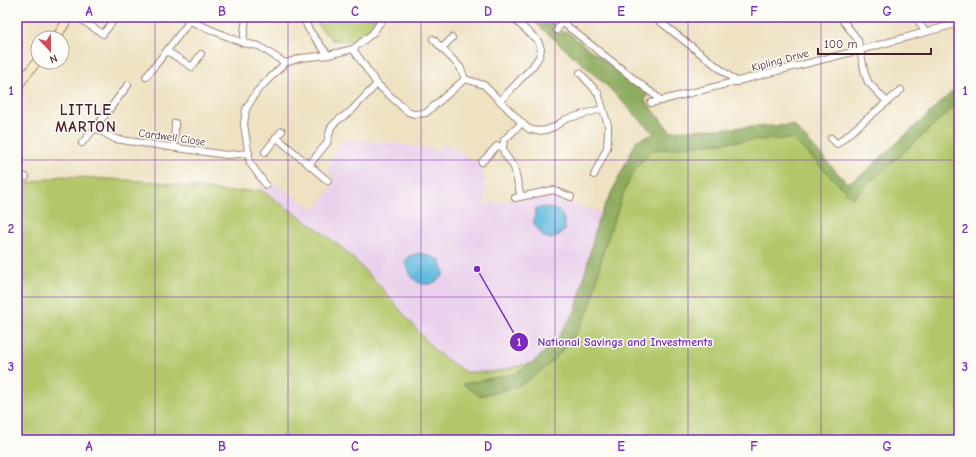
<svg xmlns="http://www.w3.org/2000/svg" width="976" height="457" font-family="'Comic Neue',sans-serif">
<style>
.built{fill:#ead1ec}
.green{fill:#b3c76b;stroke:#7e734b}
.forest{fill:#8eac5f;stroke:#6c6645}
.water{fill:#60bbde;stroke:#556d84}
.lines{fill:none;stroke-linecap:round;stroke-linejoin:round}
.street-casing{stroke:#9c8077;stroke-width:8}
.secondary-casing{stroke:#9c8077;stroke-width:10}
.street{stroke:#fff;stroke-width:6}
.secondary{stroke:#f8e8c3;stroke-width:8}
.grid{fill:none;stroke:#7b2cbf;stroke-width:1;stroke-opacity:0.55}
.labels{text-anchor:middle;stroke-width:3;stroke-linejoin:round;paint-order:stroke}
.street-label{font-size:11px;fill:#4a1f2b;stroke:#fdfcf7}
.district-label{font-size:15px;font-weight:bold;letter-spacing:1px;fill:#4a1f2b;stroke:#fdfcf7}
.leader{fill:none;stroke:#7b2cbf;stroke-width:1.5}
.callout-dot{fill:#7b2cbf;stroke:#fdfcf7;stroke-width:1.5}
.mark-label{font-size:12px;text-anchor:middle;font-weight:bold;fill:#fff}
.callout-label{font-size:12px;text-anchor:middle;font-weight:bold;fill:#7b2cbf;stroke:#fdfcf7;stroke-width:3;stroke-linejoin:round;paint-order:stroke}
.neatline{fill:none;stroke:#7b2cbf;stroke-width:1.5}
.grid-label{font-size:13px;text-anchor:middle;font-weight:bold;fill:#7b2cbf}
</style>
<rect width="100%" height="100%" fill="#fdfcf7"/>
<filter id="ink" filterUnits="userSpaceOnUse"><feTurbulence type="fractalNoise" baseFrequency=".025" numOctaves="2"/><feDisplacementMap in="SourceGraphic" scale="8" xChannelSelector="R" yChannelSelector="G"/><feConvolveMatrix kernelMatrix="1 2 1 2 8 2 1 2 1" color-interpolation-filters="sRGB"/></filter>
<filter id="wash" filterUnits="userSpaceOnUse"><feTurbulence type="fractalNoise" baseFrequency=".012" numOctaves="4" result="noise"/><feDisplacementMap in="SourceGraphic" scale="16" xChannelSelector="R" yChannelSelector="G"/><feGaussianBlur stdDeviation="0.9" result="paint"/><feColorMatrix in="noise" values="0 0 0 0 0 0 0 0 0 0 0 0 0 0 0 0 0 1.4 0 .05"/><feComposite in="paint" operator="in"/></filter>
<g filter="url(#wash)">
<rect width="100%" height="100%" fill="#eee2c3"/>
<path class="built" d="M342,139L390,143L439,151L444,144L482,166L486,187L485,204L546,197L604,213L580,311L559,341L532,363L492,372H465L435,351L380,286L347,252L319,230L261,190L270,181L315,210L334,184L328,171L332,157Z"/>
<g class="green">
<path d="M315,17H377C375,26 364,37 355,40C349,42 338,40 332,40L321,29Z"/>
<path d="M959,97V440H17V180L23,184L62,176L156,182L227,192L261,190L319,230L347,252L380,286L435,351L465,372H492L532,363L559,341L580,311L600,221L647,143L794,129L852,192Z"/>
</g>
<path class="forest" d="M529,17H548L553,24L552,29L558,34L562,32H567L648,94L645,100L670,131L793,125L847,183C863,176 875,162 888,151C912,129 936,108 959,85V103L852,198L793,139C761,139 730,142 699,145C683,147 668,150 652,150C634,166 624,189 617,212C612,226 607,239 603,253C598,273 595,293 588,312C576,340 545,373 517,386C505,391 491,393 479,396L463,384L514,374L535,361L553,344L576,310L598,220L637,140L654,134L606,85Z"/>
<g class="water">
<path d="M545,207C561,210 564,213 565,230L559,235L552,239L544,237L534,224L535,209Z"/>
<path d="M421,253L440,260L444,272L443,276C439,279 433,284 429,284C414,286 409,273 405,262L409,256Z"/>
</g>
</g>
<g filter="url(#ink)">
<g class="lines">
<defs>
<g id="street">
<path d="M77,17L103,34L116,17"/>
<path d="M184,17L190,21L243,43L259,46L285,63"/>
<path d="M303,17L309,30L328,55"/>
<path d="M654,17L737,82"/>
<path d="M916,17L925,32"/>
<path d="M497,18L498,17"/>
<path d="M557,30L562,22L662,101"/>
<path d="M433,39L460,67L465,79"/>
<path d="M243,43L246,17"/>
<path d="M442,48L452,38"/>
<path d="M353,49L377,84L408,112L414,114L426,113L465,79L484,85L522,123L529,129L537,131L546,130L554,127L566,119L602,109"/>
<path d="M167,51L192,67L201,54"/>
<path d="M580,73L598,93L608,125V133L607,148L594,175"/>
<path d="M146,77L190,21"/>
<path d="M500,101L533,66L539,57L541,49L538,41L512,17"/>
<path d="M887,102L901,90"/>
<path d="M651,103L860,50L959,23"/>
<path d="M95,128L115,139L128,141L227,155L249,153"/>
<path d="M276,137L328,181"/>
<path d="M831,138L837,144L887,102L868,82L865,74L858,40L840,17"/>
<path d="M82,143L95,128L128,85"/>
<path d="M174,148L175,123"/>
<path d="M265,152L282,131"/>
<path d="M482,162L497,146L503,147"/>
<path d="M309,165L327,143L331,127L337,121L351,111L377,84"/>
<path d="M17,174L26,177"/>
<path d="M266,185L250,163L244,124L246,109L257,91L285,63L301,58L328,55L353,49L373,33L384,17"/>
<path d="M521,197L514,167L504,153L503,147L504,140L522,123"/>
<path d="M515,198L553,190L571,197"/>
</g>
<g id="secondary">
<path d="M56,38L69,17"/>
<path d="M17,87L38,60"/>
</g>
</defs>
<use href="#street" class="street-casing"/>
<use href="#secondary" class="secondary-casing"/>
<use href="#street" class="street"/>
<use href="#secondary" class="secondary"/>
</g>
</g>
<path class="grid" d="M155,17V440M288,17V440M421,17V440M555,17V440M688,17V440M821,17V440M17,160H959M17,297H959"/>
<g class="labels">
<g class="street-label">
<text transform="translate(780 60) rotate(-15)" y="4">Kipling Drive</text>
<text transform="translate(172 137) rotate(8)" y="4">Cardwell Close</text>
</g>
<g class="district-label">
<text x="86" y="115">LITTLE<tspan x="86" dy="17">MARTON</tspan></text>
</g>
</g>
<path class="leader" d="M477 269L519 342"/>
<g class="callout-dot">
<circle cx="477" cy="269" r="4"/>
<circle cx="519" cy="342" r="10"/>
</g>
<g class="mark-label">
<text x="519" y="346">1</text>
</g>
<g class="callout-label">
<text x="625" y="346">National Savings and Investments</text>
</g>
<rect width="976" height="457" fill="none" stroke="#fdfcf7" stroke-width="44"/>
<g transform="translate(50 50) rotate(158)"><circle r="19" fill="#fdfcf7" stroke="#b5a4a5"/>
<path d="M0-3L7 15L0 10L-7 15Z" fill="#d1495b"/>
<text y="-6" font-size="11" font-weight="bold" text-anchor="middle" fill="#4a1f2b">N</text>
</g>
<path d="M818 48v6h113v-6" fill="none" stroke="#4a1f2b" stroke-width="2"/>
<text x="824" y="48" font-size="12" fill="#4a1f2b" stroke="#fdfcf7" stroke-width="3" paint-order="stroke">100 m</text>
<rect x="22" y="22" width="932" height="413" class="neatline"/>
<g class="grid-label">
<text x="89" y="16">A</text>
<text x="222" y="16">B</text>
<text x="355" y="16">C</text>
<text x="488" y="16">D</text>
<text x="621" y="16">E</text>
<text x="754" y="16">F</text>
<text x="887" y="16">G</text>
<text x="11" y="95">1</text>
<text x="965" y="95">1</text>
<text x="11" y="233">2</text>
<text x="965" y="233">2</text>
<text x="11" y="371">3</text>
<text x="965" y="371">3</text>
<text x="89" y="451">A</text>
<text x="222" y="451">B</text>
<text x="355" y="451">C</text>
<text x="488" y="451">D</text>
<text x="621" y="451">E</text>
<text x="754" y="451">F</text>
<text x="887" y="451">G</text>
</g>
</svg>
